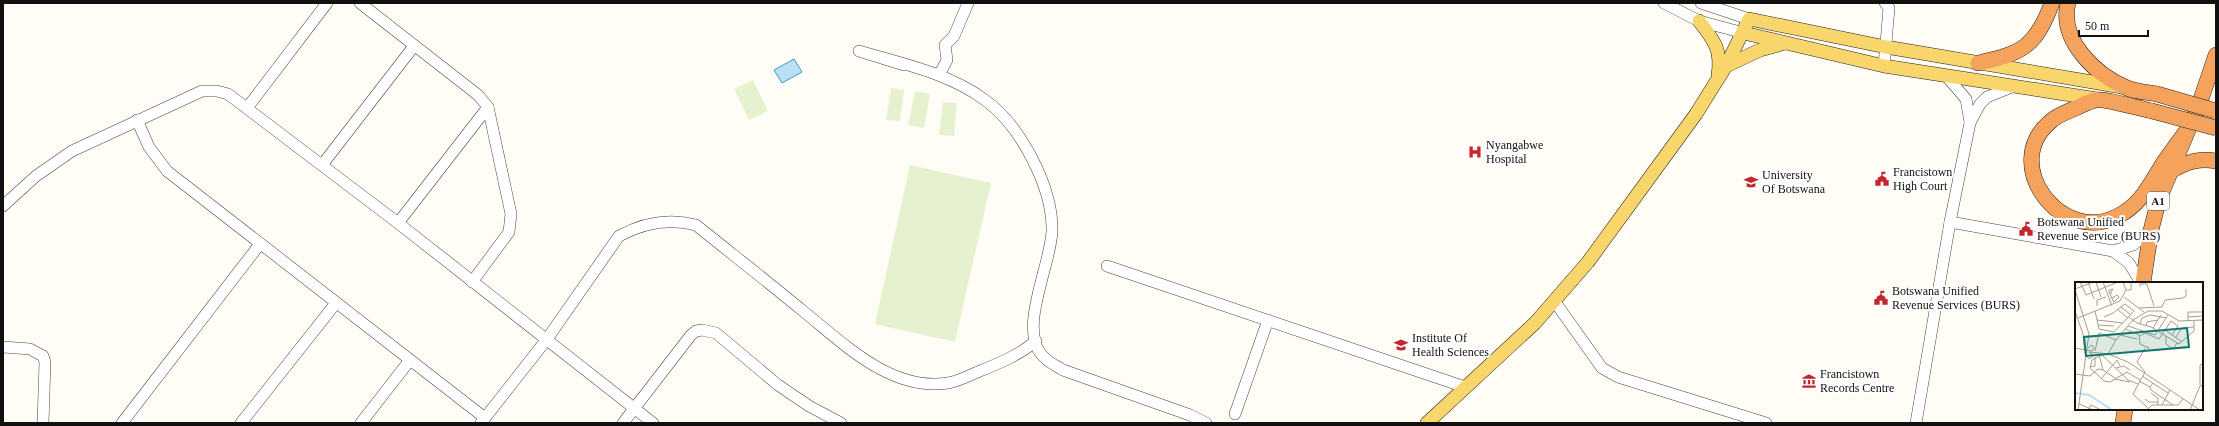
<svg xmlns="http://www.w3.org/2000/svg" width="2219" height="426" font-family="'Times New Roman',serif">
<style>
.pitch{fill:#e6f2cf}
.water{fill:#b9e0f7;stroke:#3f96cf}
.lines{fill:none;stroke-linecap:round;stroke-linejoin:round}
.minor-casing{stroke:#444;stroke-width:12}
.major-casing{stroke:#222;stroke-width:14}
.highway-casing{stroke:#222;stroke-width:16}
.minor{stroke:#fff;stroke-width:11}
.major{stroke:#f9d66b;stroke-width:13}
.highway{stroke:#f5a25d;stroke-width:15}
.highway-bridge-casing{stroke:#222;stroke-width:16;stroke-linecap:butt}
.highway-bridge{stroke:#f5a25d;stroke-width:15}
.labels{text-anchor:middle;stroke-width:4;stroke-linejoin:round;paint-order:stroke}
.shield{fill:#fff;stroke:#585858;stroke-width:1}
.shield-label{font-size:11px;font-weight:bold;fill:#111}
.poi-label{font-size:12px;fill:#111;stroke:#fff;text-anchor:start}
.inset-river{fill:none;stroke:#b9e0f7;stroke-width:2}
.inset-road{fill:none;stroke:#a09f9a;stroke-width:1}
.view{fill:#0f766e;fill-opacity:0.15;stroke:#0f766e;stroke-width:2}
.inset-edge{fill:none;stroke:#111;stroke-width:2}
</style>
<rect width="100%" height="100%" fill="#fffdf5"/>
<g class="pitch">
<path d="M753,80L768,111L749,120L734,89Z"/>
<path d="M891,88L904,90L900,121L886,120Z"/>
<path d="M915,91L930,94L924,128L908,125Z"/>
<path d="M943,102L957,103L954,136L939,135Z"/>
<path d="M910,165L991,183L955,342L875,324Z"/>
</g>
<path class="water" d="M794,59L802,72L782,83L774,70Z"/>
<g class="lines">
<defs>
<g id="minor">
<path d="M360,3L478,95L488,107L511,214L509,232L472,282"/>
<path d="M1664,3L1699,21L1744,33"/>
<path d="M1701,3L1749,19"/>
<path d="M904,65L859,51C903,64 948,73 985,100C1020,125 1053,187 1052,231C1051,264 1019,327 1041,354C1047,362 1055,365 1063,370L1190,415L1206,423"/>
<path d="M1884,66L1889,8L1885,3"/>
<path d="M939,75L947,60L945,45L954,36L968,3"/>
<path d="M1947,77L1966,99L1970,122"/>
<path d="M247,108L327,3"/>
<path d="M137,120L149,147L167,171L485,418"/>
<path d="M322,165L414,46"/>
<path d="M3,206L36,176L72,151L202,91H217L228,94L398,223L653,423"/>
<path d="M1950,222L2113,251L2129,263L2141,283"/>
<path d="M398,223L488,107"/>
<path d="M2113,251L2133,245L2151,230"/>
<path d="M1107,266L1465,387"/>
<path d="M1555,302L1602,368L1618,377L1766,423"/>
<path d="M3,347L30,349L43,356L45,362L43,423"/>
<path d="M1235,414L1268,320"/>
<path d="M122,423L260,244"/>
<path d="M241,423L336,303"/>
<path d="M361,423L410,360"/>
<path d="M481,423L547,339L619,236C643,223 670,218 696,225C732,254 768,282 803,311C843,343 891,392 948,383C959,381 970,375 980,371C1000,363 1019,355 1036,341"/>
<path d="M623,423L691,335L696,331L702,330L716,333L778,385L809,406L841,423"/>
<path d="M1916,423L1950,222L1970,123L1980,104L1987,97L2012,87"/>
</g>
<g id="major">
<path d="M1699,21C1714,40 1722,50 1718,75"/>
<path d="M1744,33L1884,66L2097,99"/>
<path d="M1726,66L1760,50L1785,43"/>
<path d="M1427,423L1535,323L1588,262L1696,114L1726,66L1749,19L1886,47L2122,87"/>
</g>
<g id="highway">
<path d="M2068,3C2059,41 2096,75 2127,88C2136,92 2148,92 2157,94"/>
<path d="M1978,63C2022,54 2036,46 2052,3"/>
<path d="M2152,111C2141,109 2104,98 2096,100C2089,101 2083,105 2076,108C2067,112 2057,115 2050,122C2000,164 2061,246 2118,216C2142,204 2151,182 2164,162C2173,149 2182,137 2191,125"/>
<path d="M2171,171C2186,162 2199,158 2216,161"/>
<path d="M2143,283L2151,230L2159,199L2200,102L2216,55"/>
<path d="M2123,423L2125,409"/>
</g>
</defs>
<use href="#minor" class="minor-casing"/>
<use href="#major" class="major-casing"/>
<use href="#highway" class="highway-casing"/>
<use href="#minor" class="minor"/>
<use href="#major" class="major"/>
<use href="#highway" class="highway"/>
<defs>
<g id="highway-bridge">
<path d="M2157,94L2216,111"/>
<path d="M2152,111L2216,128"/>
</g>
</defs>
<use href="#highway-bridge" class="highway-bridge-casing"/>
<use href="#highway-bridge" class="highway-bridge"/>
</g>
<defs>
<symbol id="hospital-bare" viewBox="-9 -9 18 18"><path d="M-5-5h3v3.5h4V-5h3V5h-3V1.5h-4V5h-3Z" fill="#c4262e" stroke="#fff" stroke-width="2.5" paint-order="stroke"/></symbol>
<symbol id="civic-bare" viewBox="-9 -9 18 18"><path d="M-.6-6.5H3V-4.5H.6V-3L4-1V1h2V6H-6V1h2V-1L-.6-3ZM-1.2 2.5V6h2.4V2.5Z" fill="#c4262e" stroke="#fff" stroke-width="2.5" paint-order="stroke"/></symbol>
<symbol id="school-bare" viewBox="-9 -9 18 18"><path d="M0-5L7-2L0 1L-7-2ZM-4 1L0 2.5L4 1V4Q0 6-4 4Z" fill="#c4262e" stroke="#fff" stroke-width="2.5" paint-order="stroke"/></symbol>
<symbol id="university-bare" viewBox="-9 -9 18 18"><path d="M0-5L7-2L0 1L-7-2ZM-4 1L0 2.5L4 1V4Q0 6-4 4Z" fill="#c4262e" stroke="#fff" stroke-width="2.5" paint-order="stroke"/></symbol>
<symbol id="museum-bare" viewBox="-9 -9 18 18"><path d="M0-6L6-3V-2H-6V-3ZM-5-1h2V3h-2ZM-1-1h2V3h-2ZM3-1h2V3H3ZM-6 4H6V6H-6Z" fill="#c4262e" stroke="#fff" stroke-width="2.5" paint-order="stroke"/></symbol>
</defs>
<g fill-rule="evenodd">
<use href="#hospital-bare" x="1465" y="142" width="20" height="20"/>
<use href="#civic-bare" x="1872" y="169" width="20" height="20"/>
<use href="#school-bare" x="1741" y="172" width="20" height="20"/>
<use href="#civic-bare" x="2016" y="219" width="20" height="20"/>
<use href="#civic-bare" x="1871" y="288" width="20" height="20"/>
<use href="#university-bare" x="1391" y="335" width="20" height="20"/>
<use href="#museum-bare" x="1799" y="371" width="20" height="20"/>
</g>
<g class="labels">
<rect class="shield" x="2147" y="192" width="22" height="18" rx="3"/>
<g class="shield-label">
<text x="2158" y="205">A1</text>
</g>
<g class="poi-label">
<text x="1486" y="149">Nyangabwe<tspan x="1486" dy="14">Hospital</tspan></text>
<text x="1893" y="176">Francistown<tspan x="1893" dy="14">High Court</tspan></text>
<text x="1762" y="179">University<tspan x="1762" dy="14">Of Botswana</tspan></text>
<text x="2037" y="226">Botswana Unified<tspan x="2037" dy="14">Revenue Service (BURS)</tspan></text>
<text x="1892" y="295">Botswana Unified<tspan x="1892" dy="14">Revenue Services (BURS)</tspan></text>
<text x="1412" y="342">Institute Of<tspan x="1412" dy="14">Health Sciences</tspan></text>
<text x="1820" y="378">Francistown<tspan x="1820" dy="14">Records Centre</tspan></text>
</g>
</g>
<g transform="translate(2075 282)">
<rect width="128" height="128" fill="#fffdf5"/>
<path class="inset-river" d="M0,111L14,113L37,128"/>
<path class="inset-road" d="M5,0L11,13L43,0M13,0L19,17M21,0L26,15M28,0L37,24M65,5V2H72L79,24M0,7L18,0M0,8L14,52L3,128M51,8H56V0M35,12L38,7L34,8V9L38,19L39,20L44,15L42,13L37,16M49,15L69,30M22,24V18L31,15M46,25L56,33M64,26L87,25L90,18L108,16L111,14V7M42,27L53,36M0,29L8,52L10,71M20,29L24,47L39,50L59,29L50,22L38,31L29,35M54,35L62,41L76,45L104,62L119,49V39M113,35L128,34M3,36L45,19L51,8L48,0M22,38L48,41M113,39V30H128M65,42L67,36L75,33L91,36M23,43L39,44M53,44L80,53L93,33M71,44L72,40L83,38M78,46L86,33M50,47L64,53L65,62L74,66H72M90,48L107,60M45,53L62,57M65,54L70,51L84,57L96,39L103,44L97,53M91,54V62L98,67L102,61M101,55L107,46L119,45M0,66L16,69L19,67L17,63L13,66M70,66L62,80L70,90L58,112L75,128M20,69L24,51L41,58M15,70L33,72L41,58L58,38L73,29H87L104,39L128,38M26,72L53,98L63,102M33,72L53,80L125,128M11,73L14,77L17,75V72L14,70M24,73L28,88L40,96M26,73L17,78L15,86L29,99L35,100L52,90L65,98M128,82L125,83V103L128,106M15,85L20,84V75M41,86L49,84L55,88M0,92L15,94L23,87L28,88M67,94L93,111M26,97L42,78L45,84M39,97L55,100M64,99L75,105L78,101M75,105L76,108L98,123M76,111L83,116V123M70,117L74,120H83M4,122L18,128M87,123L95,108M73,127L77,123H103L108,117M13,128L16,123L26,128M115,128L125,104"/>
<path class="view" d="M112,46L114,65L11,74L9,55Z"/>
<rect width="128" height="128" class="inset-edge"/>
</g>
<rect width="2219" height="426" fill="none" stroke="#111111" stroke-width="8"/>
<path d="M2079 30v6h69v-6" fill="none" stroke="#111111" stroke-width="2"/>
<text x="2085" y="30" font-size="12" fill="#111111" stroke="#ffffff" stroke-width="3" paint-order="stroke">50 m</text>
</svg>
